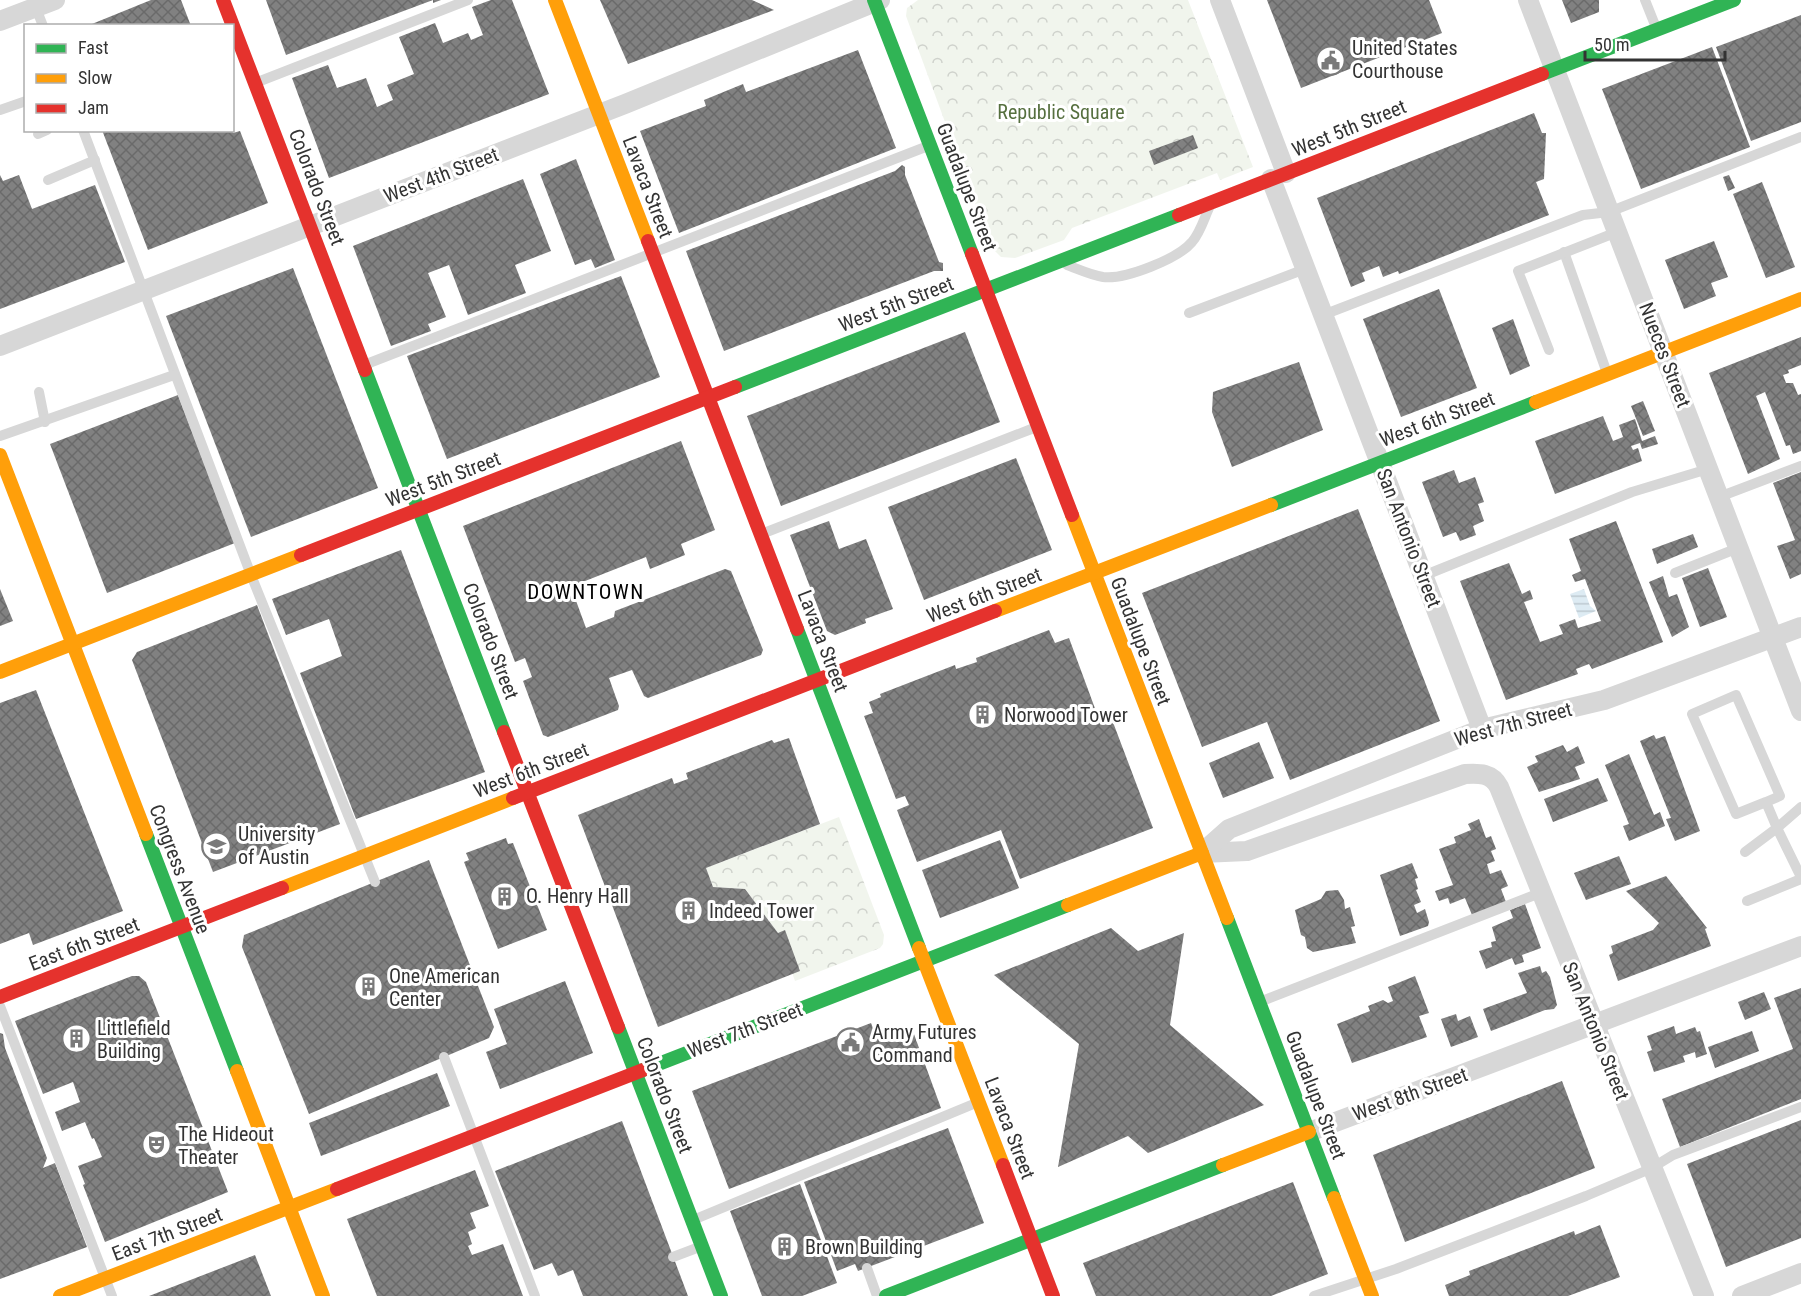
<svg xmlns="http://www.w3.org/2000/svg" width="1801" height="1296" font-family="'Roboto Condensed',sans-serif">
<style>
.forest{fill:url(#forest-crowns)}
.water{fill:url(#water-rules)}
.building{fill:url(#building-cross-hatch)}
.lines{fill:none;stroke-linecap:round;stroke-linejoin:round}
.lane{stroke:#d7d7d7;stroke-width:10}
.street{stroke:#d7d7d7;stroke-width:20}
.fast{stroke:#30b455;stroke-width:14}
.slow{stroke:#ff9f0a;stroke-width:14}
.jam{stroke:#e5322d;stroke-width:14}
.labels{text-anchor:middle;stroke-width:6;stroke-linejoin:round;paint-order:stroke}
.poi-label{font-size:20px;fill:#333;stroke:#fff;text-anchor:start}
.park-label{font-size:20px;fill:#56703f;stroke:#fff}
.street-label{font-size:20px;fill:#333;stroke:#fff}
.neighbourhood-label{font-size:21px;letter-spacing:1.5px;fill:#000;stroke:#fff}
</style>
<defs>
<pattern id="forest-crowns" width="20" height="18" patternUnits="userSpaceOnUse" patternTransform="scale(1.5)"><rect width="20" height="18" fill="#f1f5ed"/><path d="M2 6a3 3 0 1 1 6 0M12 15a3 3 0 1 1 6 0" fill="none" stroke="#cfd2cc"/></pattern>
<pattern id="water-rules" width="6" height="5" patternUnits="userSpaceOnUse" patternTransform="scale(1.5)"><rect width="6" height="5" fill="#ddebf3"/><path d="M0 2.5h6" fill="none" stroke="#becad1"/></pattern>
<pattern id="building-cross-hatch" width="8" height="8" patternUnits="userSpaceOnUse" patternTransform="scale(1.5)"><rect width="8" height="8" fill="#818181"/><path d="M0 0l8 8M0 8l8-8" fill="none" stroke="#6a6a6a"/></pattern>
</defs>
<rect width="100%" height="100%" fill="#fff"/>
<g class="forest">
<path d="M918,0H1188L1253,167L1220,180L1217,173L1072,228L1064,240L1015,258L1001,257L991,247L906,16L907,8Z"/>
<path d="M839,817L884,935L883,944L880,948L795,981L778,933L745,889L713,887L706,868Z"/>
</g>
<path class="water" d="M1584,589L1590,606L1596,611L1579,618L1570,594Z"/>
<g class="building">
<path d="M151,0H181L191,26H87Z"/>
<path d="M266,0H441L433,3V0L286,55Z"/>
<path d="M491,0H512L549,94L329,178L292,78L328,65L337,88L366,78L377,107L393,100L387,85L414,74L399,37L435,23L443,43L468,33L471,40L483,35L472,7Z"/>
<path d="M600,0H752L774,10L628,64Z"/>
<path d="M1267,0H1429L1442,33L1301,88Z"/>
<path d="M1562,0H1599V12L1571,23Z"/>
<path d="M1801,15V122L1751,141L1716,47Z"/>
<path d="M1712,47L1750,147L1641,189L1602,89Z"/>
<path d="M858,50L896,148L679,233L640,131L706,106L704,100L743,84L746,92Z"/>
<path d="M1534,113L1542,133H1546L1544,179L1536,182L1549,215L1399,274L1398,271L1383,277L1379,266L1362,273L1365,281L1351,287L1317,198Z"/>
<path d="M102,130H232L233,133L240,131L268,203L148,250Z"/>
<path d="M1193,135L1198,148L1154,165L1149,151Z"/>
<path d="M576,159L615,260L595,268L591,259L575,265L540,174Z"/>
<path d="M902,165L905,167V175L939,262L943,263V271H934L724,351L686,251L895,171Z"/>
<path d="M0,175L3,181L19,175L32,209L95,185L125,262L0,309Z"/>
<path d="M1729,175L1735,188L1728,191L1723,177Z"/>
<path d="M523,179L551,251L515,265L526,293L468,315L449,265L428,273L446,317L428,324L431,331L391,346L353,246Z"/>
<path d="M1762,182L1795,267L1766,278L1733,194Z"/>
<path d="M1714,241L1728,277L1711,283L1716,296L1684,309L1665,260Z"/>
<path d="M293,268L378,488L251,537L166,316Z"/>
<path d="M621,276L660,377L447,459L407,356Z"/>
<path d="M1439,289L1477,388L1401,417L1363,319Z"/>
<path d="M1513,319L1530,366L1510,375L1492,328Z"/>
<path d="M965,332L1000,422L781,506L747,416Z"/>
<path d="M1801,337V365L1788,370L1789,373L1783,375L1786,383H1793L1798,395L1801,394V451L1793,454L1790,445L1786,446L1765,392L1756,396L1780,459L1748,474L1709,373Z"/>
<path d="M1299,362L1323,430L1232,467L1212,412L1213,392Z"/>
<path d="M178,395L235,543L107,593L50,444Z"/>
<path d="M1643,401L1655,431L1643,436L1631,406Z"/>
<path d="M1603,416L1613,441L1623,437L1619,425L1635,419L1642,441L1655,436L1658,444L1642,449L1640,443L1631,446L1633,450L1638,448L1642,461L1555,494L1535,441Z"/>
<path d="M681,441L715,530L681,544L685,555L650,569L646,557L537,600L571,587L586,628L614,617L615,611L725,569L731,571L763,650L761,655L648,698L644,696L632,670L609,678L619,706L618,710L548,737L543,735L523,681L532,677L525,658L515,662L463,526Z"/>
<path d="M1016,458L1052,550L924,600L888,507Z"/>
<path d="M1454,470L1459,483L1475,477L1484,502L1478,504L1484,521L1473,526L1476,535L1460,541L1456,532L1443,537L1422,482Z"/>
<path d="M1801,472V574L1790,579L1777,546L1795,540L1773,483Z"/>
<path d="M1358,509L1440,721L1290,780L1267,722L1202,747L1142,593Z"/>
<path d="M829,521L839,549L866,539L893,609L865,619L866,623L835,635L827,631L790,535Z"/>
<path d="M1616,521L1663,642L1592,669L1589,664L1576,669L1578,674L1506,700L1460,581L1509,563L1522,594L1530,590L1533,599L1524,602L1540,642L1563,634L1559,625L1575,619L1578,628L1601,621L1585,579L1575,582L1572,575L1581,571L1569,539Z"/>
<path d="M1693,534L1698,547L1657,564L1652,549Z"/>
<path d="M401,550L485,772L356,819L300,673L342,656L329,619L286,635L272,599Z"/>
<path d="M1708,568L1727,617L1700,627L1682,578Z"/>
<path d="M1663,576L1669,597L1677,594L1689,627L1672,637L1649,582Z"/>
<path d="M0,589L13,621L0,626Z"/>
<path d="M257,605L340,824L213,872L132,660L137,652Z"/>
<path d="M1049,630L1055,643L1069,638L1100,722L1111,717L1153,828L1020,879L1001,830L917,862L897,810L909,805L905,796L896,799L864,716L873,713L869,702L881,697L880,694L955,665L956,669L977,662L976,658Z"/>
<path d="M36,690L123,911L33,945L29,933L0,944V703Z"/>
<path d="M1654,735L1656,739L1665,736L1700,831L1675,841L1666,819L1671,818L1640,741Z"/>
<path d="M789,738L820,824L706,868L713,887L745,889L778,933L785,930L800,971L658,1027L578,815L672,778L674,784L688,779L686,773L772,740L774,743Z"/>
<path d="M1259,742L1274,778L1223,798L1209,763Z"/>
<path d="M1563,745L1567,752L1578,746L1585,763L1575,767L1580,779L1539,792L1527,767L1538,762L1535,756Z"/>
<path d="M1629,754L1654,815L1660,812L1665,826L1629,841L1623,826L1629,824L1605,765Z"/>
<path d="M1598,778L1608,801L1553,822L1544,799Z"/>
<path d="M1479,819L1486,838L1491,836L1496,849L1491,851L1495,861L1487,864L1490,874L1501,870L1508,886L1501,889L1506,902L1472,915L1465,898L1450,904L1448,898L1439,901L1435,891L1453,885L1439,849L1456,843L1454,837L1471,830L1468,824Z"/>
<path d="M506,838L508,844L513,843L547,930L498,949L464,862L469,860L466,853Z"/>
<path d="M1000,840L1019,888L940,918L922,870Z"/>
<path d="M1619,856L1631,884L1586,900L1574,873Z"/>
<path d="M429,860L494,1027L489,1038L309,1114L242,947L244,935Z"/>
<path d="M1412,863L1418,878L1415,879L1418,889L1416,890L1421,902L1414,905L1417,913L1425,909L1429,922L1428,926L1400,936L1380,875Z"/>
<path d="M1666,876L1707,928L1705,929L1711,946L1618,981L1609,955L1613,953L1611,946L1653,930L1659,923L1626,891Z"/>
<path d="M1338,890L1344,900L1345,909L1350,907L1355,926L1351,927L1356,943L1313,952L1307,948L1305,937L1301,935L1295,910L1321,899L1326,891Z"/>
<path d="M1525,904L1541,948L1522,955L1524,962L1515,965L1512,958L1486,969L1479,951L1492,947L1491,942L1496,941L1492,927L1513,918L1510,910Z"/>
<path d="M1111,928L1138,951L1184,933L1170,1025L1264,1105L1148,1153L1128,1136L1058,1167L1079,1044L994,975Z"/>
<path d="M1540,966L1542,973L1546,971L1550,977L1557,1005L1554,1009L1545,1010L1491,1031L1483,1009L1527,993L1518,973Z"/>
<path d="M132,976H139L146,982L228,1192L105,1242L83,1185L85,1184L78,1166L102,1157L94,1138L92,1139L85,1122L62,1131L55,1112L80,1102L73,1082L43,1094L15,1021Z"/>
<path d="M1415,976L1429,1013L1419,1016L1427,1037L1352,1063L1337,1024L1370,1011L1368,1006L1383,1000L1388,1003L1393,1001L1388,987Z"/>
<path d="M565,981L593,1053L500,1089L486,1052L507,1044L494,1009Z"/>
<path d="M1801,988V1099L1680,1147L1662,1099L1793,1049L1774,998Z"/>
<path d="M1764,992L1771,1009L1745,1020L1738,1002Z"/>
<path d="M1456,1014L1458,1021L1470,1016L1478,1037L1451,1047L1441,1019Z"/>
<path d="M871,1023L877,1039L911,1026L941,1108L729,1189L692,1091Z"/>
<path d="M1674,1026L1676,1034L1695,1027L1697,1032L1700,1031L1707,1054L1696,1058L1695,1052L1683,1056L1685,1062L1654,1072L1647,1052L1652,1050L1647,1036Z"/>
<path d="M1752,1031L1759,1051L1715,1068L1708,1047Z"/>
<path d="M0,1033L3,1034L5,1048L47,1158L43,1168L55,1163L87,1247L0,1279Z"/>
<path d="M437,1073L450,1106L321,1156L309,1123Z"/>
<path d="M1562,1081L1595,1168L1405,1242L1373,1155Z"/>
<path d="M1801,1120V1238L1726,1267L1687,1164Z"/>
<path d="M622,1121L688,1296H583L573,1270L558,1276L552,1263L534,1270L495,1171Z"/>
<path d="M948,1128L984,1223L858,1271L855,1264L837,1271L804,1182Z"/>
<path d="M475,1170L489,1206L470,1213L476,1228L468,1232L472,1244L468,1246L472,1255L503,1244L523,1296H377L347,1219Z"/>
<path d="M1293,1182L1328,1274L1271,1296H1096L1083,1263Z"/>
<path d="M800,1184L837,1283L802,1296H762L730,1211Z"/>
<path d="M1600,1225L1620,1277L1568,1296H1449L1445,1285L1470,1275L1469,1271L1574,1231L1575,1235Z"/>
<path d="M255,1255L271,1296H149Z"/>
</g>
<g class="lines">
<g class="lane">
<path d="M1645,0L1657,30"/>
<path d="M36,8L43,26"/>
<path d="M255,83L468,0"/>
<path d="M0,110L26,101"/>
<path d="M83,130L251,575L375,882"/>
<path d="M38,134L47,130"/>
<path d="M48,180L95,160"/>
<path d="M1564,252L1607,373"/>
<path d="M1067,265C1078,269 1091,275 1103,277C1124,280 1178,259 1192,242C1200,233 1204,219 1209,208"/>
<path d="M1189,313L1305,269"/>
<path d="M1323,315L1583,215L1609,212L1801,137"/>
<path d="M1549,350L1518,271L1617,232"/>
<path d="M364,365L928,146"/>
<path d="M39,392L45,422"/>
<path d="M0,436L174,375"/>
<path d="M1719,497L1801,466"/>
<path d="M764,533L1034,428"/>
<path d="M1675,573L1738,548"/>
<path d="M1423,576L1632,492L1708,469"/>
<path d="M1801,807L1777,828L1801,877"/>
<path d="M1745,852L1777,828L1766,802L1780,796L1736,695L1692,714L1736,814L1766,802"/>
<path d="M1747,901L1801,879"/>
<path d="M1262,1001L1540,893"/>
<path d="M0,1006L112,1296"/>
<path d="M444,1057L535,1296"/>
<path d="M693,1220L976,1103"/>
<path d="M673,1257L702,1246"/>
<path d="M867,1268L877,1296"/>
<path d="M1314,1296L1396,1269L1586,1196L1650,1169L1673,1155L1801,1107"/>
</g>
<g class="street">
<path d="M1220,0L1286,173"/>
<path d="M1528,0L1801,711"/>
<path d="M0,21L55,0"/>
<path d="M1271,179L1482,729"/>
<path d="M0,346L625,104L880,0"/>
<path d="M1202,853L1247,851L1465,774C1479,773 1492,773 1499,787L1704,1296"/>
<path d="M1202,853L1229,829L1482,729L1604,700L1801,627"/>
<path d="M1309,1132L1801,946"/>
<path d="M1742,1296L1801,1273"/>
</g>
<g class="fast">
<path d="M874,0L972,254"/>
<path d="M1542,74L1734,0"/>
<path d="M365,370L504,732"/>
<path d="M735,387L1179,215"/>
<path d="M1271,505L1536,402"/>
<path d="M797,629L919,948"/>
<path d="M146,834L237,1071"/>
<path d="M1227,918L1334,1198"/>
<path d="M618,1027L721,1296"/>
<path d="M643,1070L1068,905"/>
<path d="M886,1296L1223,1165"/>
</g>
<g class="slow">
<path d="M555,0L648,241"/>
<path d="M1536,402L1801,299"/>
<path d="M0,455L146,834"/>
<path d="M1072,515L1227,918"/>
<path d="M995,611L1271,505"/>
<path d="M0,672L301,555"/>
<path d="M282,888L513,798"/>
<path d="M1068,905L1202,853"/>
<path d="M919,948L1003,1165"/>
<path d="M237,1071L323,1296"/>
<path d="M1223,1165L1309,1132"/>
<path d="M1334,1198L1372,1296"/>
<path d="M60,1296L337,1189"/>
</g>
<g class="jam">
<path d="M223,0L365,370"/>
<path d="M1179,215L1542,74"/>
<path d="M648,241L797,629"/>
<path d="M972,254L1072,515"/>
<path d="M301,555L735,387"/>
<path d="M504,732L618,1027"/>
<path d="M513,798L995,611"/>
<path d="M0,997L282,888"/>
<path d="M1003,1165L1053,1296"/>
<path d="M337,1189L643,1070"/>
</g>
</g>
<defs>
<symbol id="civic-ring" viewBox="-11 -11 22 22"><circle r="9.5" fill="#fff" stroke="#7a7a7a" stroke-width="1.5"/><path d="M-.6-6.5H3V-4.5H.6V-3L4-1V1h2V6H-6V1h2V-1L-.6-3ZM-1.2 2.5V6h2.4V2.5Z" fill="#7a7a7a"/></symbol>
<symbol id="building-ring" viewBox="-11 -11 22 22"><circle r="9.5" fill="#fff" stroke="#7a7a7a" stroke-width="1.5"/><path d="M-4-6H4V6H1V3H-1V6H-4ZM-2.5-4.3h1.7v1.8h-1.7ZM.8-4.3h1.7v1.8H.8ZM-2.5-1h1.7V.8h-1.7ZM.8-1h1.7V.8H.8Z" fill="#7a7a7a"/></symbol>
<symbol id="university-ring" viewBox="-11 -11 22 22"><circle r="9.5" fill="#fff" stroke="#7a7a7a" stroke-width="1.5"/><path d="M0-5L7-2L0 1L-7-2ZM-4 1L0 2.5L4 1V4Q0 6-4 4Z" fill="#7a7a7a"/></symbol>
<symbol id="theatre-ring" viewBox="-11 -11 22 22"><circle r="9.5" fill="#fff" stroke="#7a7a7a" stroke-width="1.5"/><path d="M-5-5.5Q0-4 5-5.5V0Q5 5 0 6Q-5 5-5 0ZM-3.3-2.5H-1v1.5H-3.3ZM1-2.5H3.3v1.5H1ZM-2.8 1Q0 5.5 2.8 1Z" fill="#7a7a7a"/></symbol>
</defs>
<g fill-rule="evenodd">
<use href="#civic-ring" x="1314" y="44" width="33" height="33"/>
<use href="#building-ring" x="966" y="698" width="33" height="33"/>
<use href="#university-ring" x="200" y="830" width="33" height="33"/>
<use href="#building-ring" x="488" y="880" width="33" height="33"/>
<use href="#building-ring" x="672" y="894" width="33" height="33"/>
<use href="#building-ring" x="352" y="970" width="33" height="33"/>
<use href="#building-ring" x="60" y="1022" width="33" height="33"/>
<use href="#civic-ring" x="834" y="1026" width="33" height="33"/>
<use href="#theatre-ring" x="140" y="1128" width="33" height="33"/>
<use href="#building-ring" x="768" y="1230" width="33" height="33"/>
</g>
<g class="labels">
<g class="poi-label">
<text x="1352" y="55">United States<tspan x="1352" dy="23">Courthouse</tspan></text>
<text x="1004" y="722">Norwood Tower</text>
<text x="238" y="841">University<tspan x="238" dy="23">of Austin</tspan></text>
<text x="526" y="903">O. Henry Hall</text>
<text x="709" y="918">Indeed Tower</text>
<text x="389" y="983">One American<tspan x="389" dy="23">Center</tspan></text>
<text x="97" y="1035">Littlefield<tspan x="97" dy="23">Building</tspan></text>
<text x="872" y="1039">Army Futures<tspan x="872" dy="23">Command</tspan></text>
<text x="178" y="1141">The Hideout<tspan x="178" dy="23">Theater</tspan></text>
<text x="805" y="1254">Brown Building</text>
</g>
<g class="park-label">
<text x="1061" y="119">Republic Square</text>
</g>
<g class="street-label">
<text transform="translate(1349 128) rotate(-22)" y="7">West 5th Street</text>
<text transform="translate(441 175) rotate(-21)" y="7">West 4th Street</text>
<text transform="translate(317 187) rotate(69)" y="7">Colorado Street</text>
<text transform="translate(648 187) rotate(69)" y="7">Lavaca Street</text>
<text transform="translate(967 187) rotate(69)" y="7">Guadalupe Street</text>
<text transform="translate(896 304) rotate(-21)" y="7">West 5th Street</text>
<text transform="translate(1665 355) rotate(69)" y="7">Nueces Street</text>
<text transform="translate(1437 419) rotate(-21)" y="7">West 6th Street</text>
<text transform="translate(443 479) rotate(-21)" y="7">West 5th Street</text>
<text transform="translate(1409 538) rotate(69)" y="7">San Antonio Street</text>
<text transform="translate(984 595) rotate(-21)" y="7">West 6th Street</text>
<text transform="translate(491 641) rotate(69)" y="7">Colorado Street</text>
<text transform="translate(823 641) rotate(69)" y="7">Lavaca Street</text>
<text transform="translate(1141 641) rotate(69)" y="7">Guadalupe Street</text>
<text transform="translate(1513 724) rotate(-15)" y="7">West 7th Street</text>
<text transform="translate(531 770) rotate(-21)" y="7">West 6th Street</text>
<text transform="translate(180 869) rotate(69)" y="7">Congress Avenue</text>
<text transform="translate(84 944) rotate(-21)" y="7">East 6th Street</text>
<text transform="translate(745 1030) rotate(-21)" y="7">West 7th Street</text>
<text transform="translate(1596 1031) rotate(68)" y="7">San Antonio Street</text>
<text transform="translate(1410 1094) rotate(-20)" y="7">West 8th Street</text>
<text transform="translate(665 1095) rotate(69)" y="7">Colorado Street</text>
<text transform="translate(1316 1095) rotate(69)" y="7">Guadalupe Street</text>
<text transform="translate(1010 1128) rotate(69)" y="7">Lavaca Street</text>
<text transform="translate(167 1234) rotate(-21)" y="7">East 7th Street</text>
</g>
<g class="neighbourhood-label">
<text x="586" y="599">DOWNTOWN</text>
</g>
</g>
<rect x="24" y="24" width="210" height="108" fill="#ffffff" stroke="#adadad" stroke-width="1.5"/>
<rect x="36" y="44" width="30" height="9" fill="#30b455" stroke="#adadad" stroke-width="1.5"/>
<text x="78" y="54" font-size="18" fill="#333333">Fast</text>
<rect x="36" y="74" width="30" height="9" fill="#ff9f0a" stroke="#adadad" stroke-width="1.5"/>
<text x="78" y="84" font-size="18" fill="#333333">Slow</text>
<rect x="36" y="104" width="30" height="9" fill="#e5322d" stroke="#adadad" stroke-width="1.5"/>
<text x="78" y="114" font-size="18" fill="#333333">Jam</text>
<path d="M1585 51v9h140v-9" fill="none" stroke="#333333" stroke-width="3"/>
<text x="1594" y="51" font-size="18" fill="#333333" stroke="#ffffff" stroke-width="4.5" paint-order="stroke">50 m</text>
</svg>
